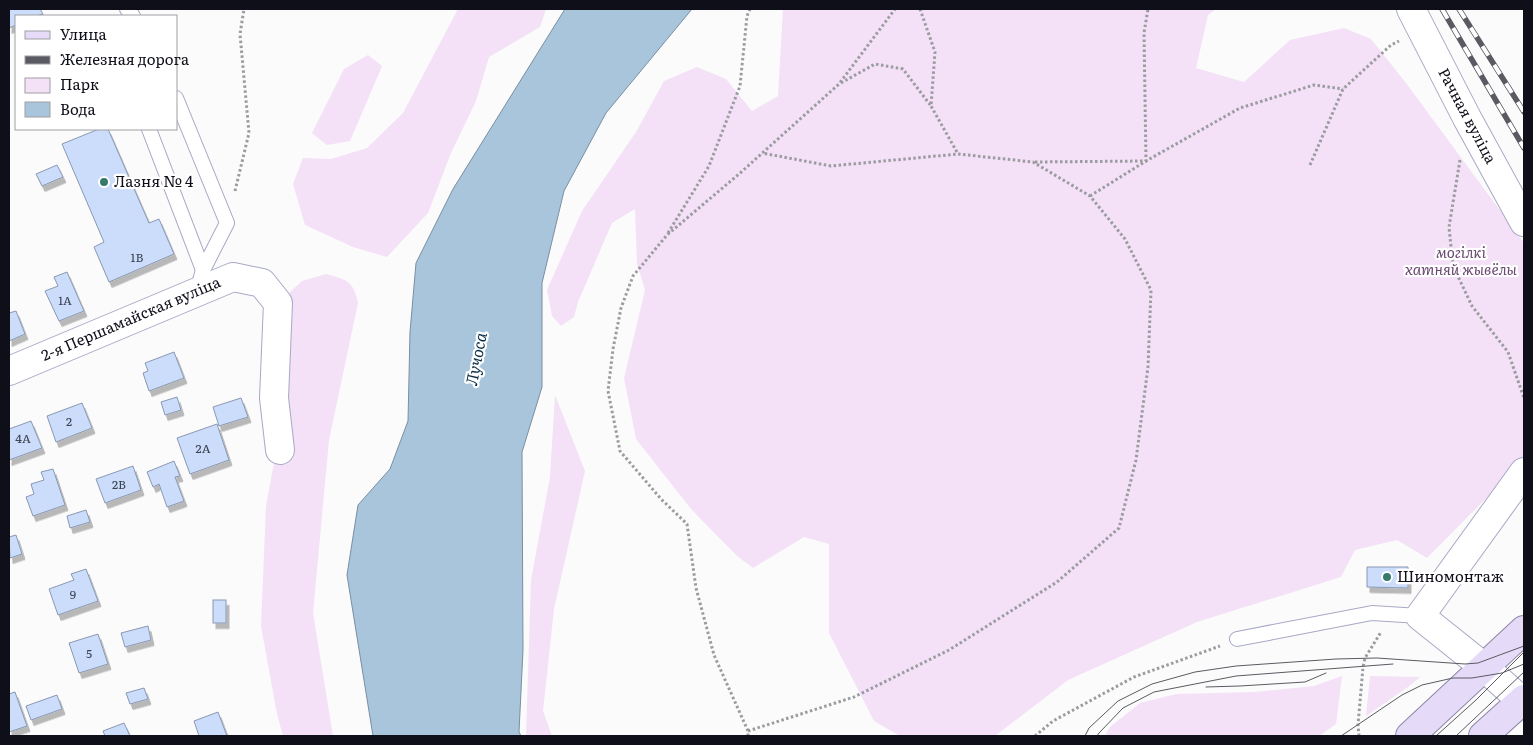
<svg xmlns="http://www.w3.org/2000/svg" width="1533" height="745" font-family="Literata,serif">
<style>
.green{fill:#f4e0f7}
.water{fill:#a8c5dc;stroke:#7a8ea2}
.building{fill:#cbddfb;stroke:#8998b1;filter:url(#shadow)}
.lines{fill:none;stroke-linecap:round;stroke-linejoin:round}
.lane-casing{stroke:#a7a9c5;stroke-width:16}
.street-casing{stroke:#a7a9c5;stroke-width:30}
.primary-casing{stroke:#8f84a7;stroke-width:30}
.path{stroke:#9b9ca0;stroke-width:3;stroke-dasharray:2.5 2.5;stroke-linecap:butt}
.lane{stroke:#fff;stroke-width:14}
.street{stroke:#fff;stroke-width:28}
.primary{stroke:#e5dbf8;stroke-width:28}
.tram{stroke:#5a5b62;stroke-width:1}
.rail-casing{stroke:#5a5b62;stroke-width:5.5}
.rail{stroke:#fff;stroke-width:4;stroke-dasharray:11;stroke-linecap:butt}
.poi-dot{fill:#367a6e;stroke:#fff;stroke-width:2}
.labels{text-anchor:middle;stroke-width:4.5;stroke-linejoin:round;paint-order:stroke}
.number-label{font-size:12px;fill:#3d4252}
.street-label{font-size:15px;fill:#0e0f19;stroke:#fff}
.poi-label{font-size:15px;fill:#0e0f19;stroke:#fff;text-anchor:start}
.park-label{font-size:15px;font-style:italic;fill:#6b4971;stroke:#fff}
.water-label{font-size:16px;font-style:italic;fill:#062d44;stroke:#fff}
</style>
<defs>
<filter id="shadow"><feDropShadow dx="3" dy="5.5" stdDeviation="0" flood-color="#0004"/></filter>
</defs>
<rect width="100%" height="100%" fill="#fbfbfb"/>
<g class="green">
<path d="M458,9H546L540,27L489,57L476,101L451,153L428,213L387,257L353,247L305,225L293,184L303,158L331,159L367,148L403,113Z"/>
<path d="M783,9H1216L1208,15L1196,68L1244,82L1290,40L1344,28L1371,39L1406,83L1524,243V460L1427,558L1397,540L1355,550L1341,577L1197,622L1068,680L995,736H900L874,721L829,633V544L804,537L753,568L737,556L691,509L636,439L624,378L645,290L637,264L635,209L612,223L578,302L574,317L561,326L552,316L547,290L582,211L636,132L664,81L697,67L726,79L752,111L778,96Z"/>
<path d="M368,55L382,66L350,141L327,145L312,133L344,69Z"/>
<path d="M326,274C347,280 353,280 358,303L329,440L313,613L333,736H283L277,714L261,626L266,506L285,403L288,294L302,281Z"/>
<path d="M555,395L585,471L554,609L543,711L552,736H526L531,580L550,477Z"/>
<path d="M1342,676L1336,724L1319,736H1105L1110,727L1140,703L1176,694L1254,692L1314,686Z"/>
<path d="M1370,676L1420,677L1408,687L1366,716Z"/>
</g>
<path class="water" d="M565,9H692L606,113L564,191L542,283V387L522,452L523,650L519,732L521,736H373L347,575L358,505L390,469L408,421L410,332L416,263L453,189Z"/>
<g class="building">
<path d="M9,9H40L43,14L36,16H16V25L9,28Z"/>
<path d="M99,129H108L149,223L159,219L174,254L109,282L94,247L104,242L62,144Z"/>
<path d="M57,165L63,177L42,186L36,174Z"/>
<path d="M67,272L84,311L59,321L45,291L58,286L54,277Z"/>
<path d="M16,311L25,334L9,341V313Z"/>
<path d="M174,352L184,378L149,391L143,373L148,371L145,363Z"/>
<path d="M177,397L181,410L165,415L161,402Z"/>
<path d="M241,398L248,417L219,426L213,407Z"/>
<path d="M82,403L92,428L56,442L47,416Z"/>
<path d="M31,421L42,448L9,460V429Z"/>
<path d="M217,424L229,460L190,474L177,438Z"/>
<path d="M174,461L180,476L175,477L184,501L167,507L159,484L153,487L147,472Z"/>
<path d="M133,466L141,490L105,503L96,479Z"/>
<path d="M53,469L65,505L33,516L26,497L34,494L31,484L44,480L41,472Z"/>
<path d="M86,510L90,522L70,528L67,516Z"/>
<path d="M16,535L22,554L10,558L9,537Z"/>
<path d="M1367,567H1408V588L1367,587Z"/>
<path d="M86,569L98,601L58,615L49,589L74,580L71,574Z"/>
<rect x="213" y="600" width="13" height="23"/>
<path d="M148,626L151,640L125,647L121,633Z"/>
<path d="M98,634L108,664L79,673L69,643Z"/>
<path d="M144,688L148,699L130,704L126,693Z"/>
<path d="M15,692L27,726L9,732V694Z"/>
<path d="M57,695L62,709L31,720L26,706Z"/>
<path d="M218,712L227,736H199L194,721Z"/>
<path d="M124,723L130,736H105L103,731Z"/>
</g>
<g class="lines">
<defs>
<g id="lane">
<path d="M127,9L133,16"/>
<path d="M176,98L227,223L203,270L197,291"/>
<path d="M149,129L203,270"/>
<path d="M1237,639L1372,613L1420,616"/>
</g>
<g id="street">
<path d="M1411,9L1467,118L1524,222"/>
<path d="M9,371L233,277L262,283L278,303L274,398L280,450"/>
<path d="M1522,701L1485,668L1420,616L1524,472"/>
</g>
<g id="primary">
<path d="M1410,736L1524,630"/>
<path d="M1483,736L1524,699"/>
</g>
</defs>
<use href="#lane" class="lane-casing"/>
<use href="#street" class="street-casing"/>
<use href="#primary" class="primary-casing"/>
<g class="path">
<path d="M920,9L935,52L931,106L958,154"/>
<path d="M841,83L875,64L903,69L931,106"/>
<path d="M1460,160L1449,227L1453,266L1472,306L1508,352L1524,398"/>
<path d="M1035,162L1146,161L1144,33L1148,9"/>
<path d="M1310,165L1343,89L1391,45L1399,41"/>
<path d="M235,191L249,133L240,34L244,9"/>
<path d="M1090,196L1146,161L1240,108L1314,85L1343,89"/>
<path d="M668,233L709,166L740,86L747,16L750,9"/>
<path d="M748,731L854,697L949,650L1057,582L1119,528L1136,460L1148,367L1151,290L1125,239L1090,196L1033,162L958,154L831,166L762,153"/>
<path d="M748,736V731L714,655L696,588L687,524L661,499L620,451L608,391L613,349L621,308L633,276L667,235L739,174L839,84L895,9"/>
<path d="M1035,736L1053,721L1134,677L1220,646"/>
<path d="M1359,736L1358,725L1363,667L1365,658L1381,632"/>
</g>
<use href="#lane" class="lane"/>
<use href="#street" class="street"/>
<use href="#primary" class="primary"/>
<g class="tram">
<path d="M1206,687L1240,686L1305,682L1326,673"/>
<path d="M1085,736L1089,728L1118,701L1152,684L1195,672L1236,666L1336,659L1377,658L1465,664L1478,663L1524,646"/>
<path d="M1097,736L1099,733L1123,708L1154,692L1236,676L1393,664"/>
<path d="M1341,736L1402,695L1422,685L1453,678H1472L1502,673L1524,664"/>
<path d="M1436,736L1476,700L1524,652"/>
<path d="M1456,736L1524,672"/>
</g>
<defs>
<g id="rail">
<path d="M1442,9L1524,148"/>
<path d="M1459,9L1524,112"/>
</g>
</defs>
<use href="#rail" class="rail-casing"/>
<use href="#rail" class="rail"/>
</g>
<g class="poi-dot">
<circle cx="104" cy="182" r="5"/>
<circle cx="1387" cy="577" r="5"/>
</g>
<g class="labels">
<g class="number-label">
<text x="137" y="262">1В</text>
<text x="65" y="305">1А</text>
<text x="69" y="426">2</text>
<text x="23" y="443">4А</text>
<text x="203" y="453">2А</text>
<text x="119" y="489">2В</text>
<text x="73" y="599">9</text>
<text x="89" y="658">5</text>
</g>
<g class="street-label">
<text transform="translate(1467 116) rotate(62)" y="5">Рачная вуліца</text>
<text transform="translate(131 319) rotate(-23)" y="5">2-я Першамайская вуліца</text>
</g>
<g class="poi-label">
<text x="114" y="187">Лазня № 4</text>
<text x="1397" y="582">Шиномонтаж</text>
</g>
<g class="park-label">
<text x="1461" y="258">могілкі<tspan x="1461" dy="17">хатняй жывёлы</tspan></text>
</g>
<g class="water-label">
<text transform="translate(476 359) rotate(-79)" y="6">Лучоса</text>
</g>
</g>
<rect width="1533" height="745" fill="none" stroke="#0e0f19" stroke-width="20"/>
<rect x="15" y="15" width="162" height="115" fill="#ffffff" stroke="#9f9fa3"/>
<rect x="25" y="31" width="25" height="8" fill="#e5dbf8" stroke="#9f9fa3"/>
<text x="60" y="40" font-size="15" fill="#0e0f19">Улица</text>
<rect x="25" y="56" width="25" height="8" fill="#5a5b62" stroke="#9f9fa3"/>
<text x="60" y="65" font-size="15" fill="#0e0f19">Железная дорога</text>
<rect x="25" y="78" width="25" height="15" fill="#f4e0f7" stroke="#9f9fa3"/>
<text x="60" y="90" font-size="15" fill="#0e0f19">Парк</text>
<rect x="25" y="102" width="25" height="15" fill="#a8c5dc" stroke="#9f9fa3"/>
<text x="60" y="115" font-size="15" fill="#0e0f19">Вода</text>
</svg>
